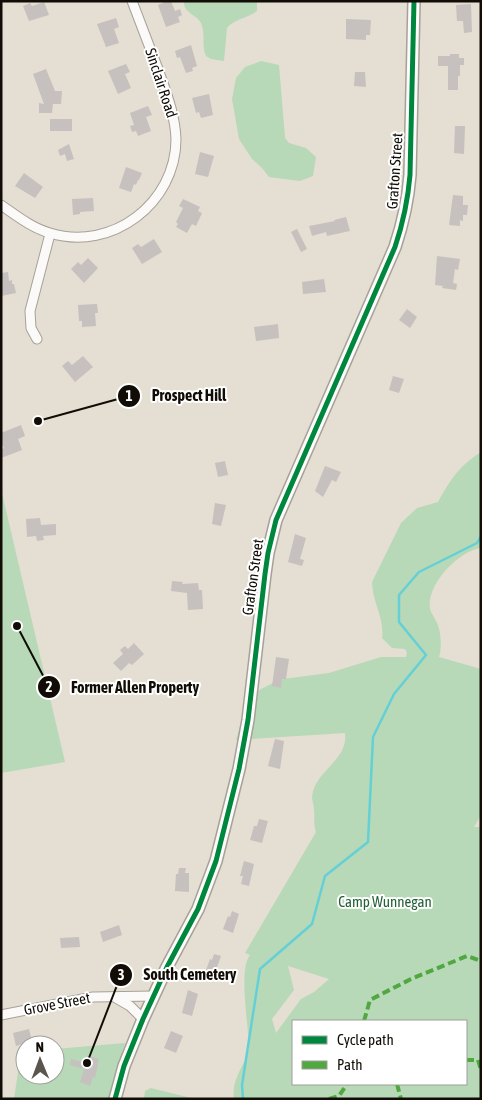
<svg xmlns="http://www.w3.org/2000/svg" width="482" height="1100" font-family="'Asap Condensed',sans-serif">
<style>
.green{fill:#b7d9b8;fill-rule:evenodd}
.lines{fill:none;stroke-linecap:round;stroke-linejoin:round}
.stream{stroke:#64d0d6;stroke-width:2.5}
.building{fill:#c6c0bf}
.minor-casing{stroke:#a6a198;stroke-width:11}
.tertiary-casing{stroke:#a6a198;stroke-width:14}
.minor{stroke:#fbfaf8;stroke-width:9}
.tertiary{stroke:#fbfaf8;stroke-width:11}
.quiet{stroke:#51a840;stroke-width:4;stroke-dasharray:8 4;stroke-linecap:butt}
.cycleway-casing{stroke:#fff;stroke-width:8}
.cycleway{stroke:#00873e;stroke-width:5}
.labels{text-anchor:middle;stroke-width:4;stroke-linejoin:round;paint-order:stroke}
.street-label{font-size:15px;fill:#110d06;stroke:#fff}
.park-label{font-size:15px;fill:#236037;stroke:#fff}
.leader{fill:none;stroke:#110d06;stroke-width:2}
.callout-dot{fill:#110d06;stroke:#fff;stroke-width:2}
.mark-label{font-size:15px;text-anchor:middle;font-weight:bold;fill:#fff}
.callout-label{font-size:16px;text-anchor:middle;font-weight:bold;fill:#110d06;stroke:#fff;stroke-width:4;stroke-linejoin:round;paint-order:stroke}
</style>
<rect width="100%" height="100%" fill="#e5ded2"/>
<g class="green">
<path d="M184,1H257V11C248,18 234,19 227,28L224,61L211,59L206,56C201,45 206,34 201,23C196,14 183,13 184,1Z"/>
<path d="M261,61L279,65L285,138L289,143L306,148L316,157L313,176L300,181L269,177L262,168L252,159L239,139L232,99L236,78L245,67Z"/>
<path d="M481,452V548C458,551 426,585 430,609C431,613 435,618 437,623C441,631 442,648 439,657L481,669V815L474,827H481V1099H234C231,1079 244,1067 249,1049C249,1027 238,970 250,955L245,953L316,832C313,824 315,817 314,809C314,805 312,801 312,797C314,771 349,760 345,733L236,740L248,699L261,689L273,683L283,679L329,673L381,657H406L407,653L405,649L392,648L382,638C385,619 372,601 372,582L401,523L417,508L438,502C451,479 458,467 481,452ZM288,966L329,979L314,992L301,999L276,1033L272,1019L294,990ZM293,1021H466V1084H293Z"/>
<path d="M1,489L65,762L1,773Z"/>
<path d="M125,1043L109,1099H14L21,1052H25V1075H55V1049Z"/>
<path d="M151,1088L195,1099H144L145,1091Z"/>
</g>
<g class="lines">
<path class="stream" d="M243,1099L242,1085L260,969L312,924L325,876L368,842L373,737L394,694L426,655L399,622V595L419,572L477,543L481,536"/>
</g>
<g class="building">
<path d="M167,1H171L175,11L180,9L182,15L178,17L180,22L166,27L158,5Z"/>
<path d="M44,2L49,15L29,21L23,6L30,3L32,6Z"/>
<path d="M471,4L472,32L464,33L463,21H457L456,5Z"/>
<path d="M116,18L119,27L114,29L119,43L106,47L97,24Z"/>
<path d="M346,19L371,20L370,35H366V40L346,39Z"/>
<path d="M191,45L197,66L192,68L193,71L186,73L180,57L177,58L175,51Z"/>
<path d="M450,54H459V58H464V65H460V76H458V90H448V66H438V56H450Z"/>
<path d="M126,64L130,72L125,74L131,88L118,94L108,71Z"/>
<path d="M46,69L55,91H62L61,104H53L52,113H39V103L44,104L33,74Z"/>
<path d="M355,72H365L366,87L354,86Z"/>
<path d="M209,94L213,115L201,118L199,112L196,113L192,98Z"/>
<path d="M148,106L152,115L146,117L151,131L138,136L136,131L132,132L130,126L134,125L130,113Z"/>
<rect x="50" y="119" width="22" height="12"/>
<path d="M455,126H465L464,154L454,153Z"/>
<path d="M69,144L74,159L67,161L65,154L60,156L58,150Z"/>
<path d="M200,152L214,156L208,177L195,174Z"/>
<path d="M126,167L142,173L139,180H138L136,185L134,184L131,192L119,188Z"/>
<path d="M24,173L43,187L35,198L15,186Z"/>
<path d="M453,195L463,196V205H468L467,215H463V221L460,220V226L449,225Z"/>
<path d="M93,198L94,211L80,212V214L73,215L72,199Z"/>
<path d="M183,199L200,207L198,211L202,213L196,226L192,224L187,233L176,227L178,224L176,222L183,208L179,206Z"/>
<path d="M346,217L350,231L327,236L326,232L312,236L309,226L335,221L334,220Z"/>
<path d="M297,229L307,249L301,252L291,232Z"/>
<path d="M154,239L162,252L142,264L132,248L138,244L141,247Z"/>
<path d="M437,256L460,259L458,270L455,269L453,283L457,284L456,290L442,288L443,286L435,285Z"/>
<path d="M88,258L98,268L84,283L71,269L78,262L81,265Z"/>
<path d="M8,272L9,281L12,280V284H14L16,293L1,296V273Z"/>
<path d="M324,279L326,292L303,294L302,282Z"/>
<path d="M97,304L98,313H95L96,326L82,327V321H79L78,305Z"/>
<path d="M407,309L417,317L410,328L399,320Z"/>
<path d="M278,324L279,338L256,341L254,327Z"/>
<path d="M83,356L93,367L75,382L62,366L68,361L72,365Z"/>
<path d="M393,376L404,379L399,393L389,390Z"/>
<path d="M21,425L25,436L18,439L22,450L1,458V449L4,448L1,442V433Z"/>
<path d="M225,461L228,475L218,477L215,463Z"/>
<path d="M325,466L341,472L336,482L332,480L323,497L315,491Z"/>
<path d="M215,503L226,505L221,526L212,524Z"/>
<path d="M40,518L41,525L56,524V535L43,536L44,540L37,541L36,536L27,537L26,519Z"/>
<path d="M295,534L306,538L300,559L304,560L302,566L288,562Z"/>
<path d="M172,581L183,582L182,584L198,583L199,590H202L203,609L188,610L187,593L171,591Z"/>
<path d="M134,643L144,654L132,665L129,663L121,671L113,663L123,654L120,650L125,646L128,649Z"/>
<path d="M276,657L289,659L286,679H282L281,688L272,686Z"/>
<path d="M275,739L284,741L280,769L268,766Z"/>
<path d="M259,819L268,821L262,843L250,840L254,826H257Z"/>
<path d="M244,861L254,864L249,886L241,884L243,876H240Z"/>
<path d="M179,868H186L185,873H189V892L175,891L176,874H178Z"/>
<path d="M232,911L239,914L233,933L223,929L228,916L230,917Z"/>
<path d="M119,925L122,935L103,942L100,932Z"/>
<path d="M79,937L80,947L61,948L60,938Z"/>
<path d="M214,954L221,956L214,976L205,973L210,959L212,960Z"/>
<path d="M188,990L198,994L192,1016L182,1013Z"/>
<path d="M29,1029L32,1041L16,1046L13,1033Z"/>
<path d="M171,1031L183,1036L176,1053L164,1048Z"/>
<path d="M89,1056L99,1059L95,1078L93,1077L90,1086L80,1082L84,1069L70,1065L71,1059L86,1063Z"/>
</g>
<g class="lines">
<defs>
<g id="minor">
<path d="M1,205C17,216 32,228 50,233C112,252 176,203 176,139C175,114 166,92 158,69C149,46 141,24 132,1"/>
<path d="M37,339L31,328L30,311L50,234"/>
<path d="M116,998L130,1006L143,1019"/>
<path d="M1,1015L93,997L154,996"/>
</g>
<path id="tertiary" d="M115,1099L124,1066L143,1019L167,967L198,909L216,861L239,769L248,720L265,574L268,553L276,520L395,247C403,223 408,200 410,175L414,1"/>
</defs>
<use href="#minor" class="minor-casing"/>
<use href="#tertiary" class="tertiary-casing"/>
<use href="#minor" class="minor"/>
<use href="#tertiary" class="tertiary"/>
<g class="quiet">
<path d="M364,1021L370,1000L411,979L467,956L481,961"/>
<path d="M466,1060H478L481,1070"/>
<path d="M397,1084L401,1099"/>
<path d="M329,1099L339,1096L347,1084"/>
</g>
<defs>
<path id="cycleway" d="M115,1099L124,1066L143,1019L167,967L198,909L216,861L239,769L248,720L265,574L268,553L276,520L395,247C403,223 408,200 410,175L414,1"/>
</defs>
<use href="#cycleway" class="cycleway-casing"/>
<use href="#cycleway" class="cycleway"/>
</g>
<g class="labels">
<g class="street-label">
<text transform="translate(161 83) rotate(72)" y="5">Sinclair Road</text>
<text transform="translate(395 171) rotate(-86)" y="5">Grafton Street</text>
<text transform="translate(253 577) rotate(-82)" y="5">Grafton Street</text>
<text transform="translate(57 1004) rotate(-11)" y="5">Grove Street</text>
</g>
<g class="park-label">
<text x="385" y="907">Camp Wunnegan</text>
</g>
</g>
<path class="leader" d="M38 421L129 396M17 626L49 687M87 1063L121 975"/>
<g class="callout-dot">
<circle cx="38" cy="421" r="5"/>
<circle cx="17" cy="626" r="5"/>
<circle cx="87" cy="1063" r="5"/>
<circle cx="129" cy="396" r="12"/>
<circle cx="49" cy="687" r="12"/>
<circle cx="121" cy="975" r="12"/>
</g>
<g class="mark-label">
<text x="129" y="401">1</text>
<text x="49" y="692">2</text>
<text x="121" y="980">3</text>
</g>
<g class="callout-label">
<text x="189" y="401">Prospect Hill</text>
<text x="135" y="693">Former Allen Property</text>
<text x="190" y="980">South Cemetery</text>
</g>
<rect width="482" height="1100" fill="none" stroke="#110d06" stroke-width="5"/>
<rect x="292" y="1020" width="175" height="65" fill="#ffffff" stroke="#a09e9b"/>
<rect x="302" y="1036" width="25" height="8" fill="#00873e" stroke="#a09e9b"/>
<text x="337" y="1045" font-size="15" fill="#110d06">Cycle path</text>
<rect x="302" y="1061" width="25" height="8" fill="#51a840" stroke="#a09e9b"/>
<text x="337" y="1070" font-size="15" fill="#110d06">Path</text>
<g transform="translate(40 1060) rotate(359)"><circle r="24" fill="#ffffff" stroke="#a09e9b"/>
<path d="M0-4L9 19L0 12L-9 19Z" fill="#5b564d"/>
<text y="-8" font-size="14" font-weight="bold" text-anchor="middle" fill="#110d06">N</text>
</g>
</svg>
